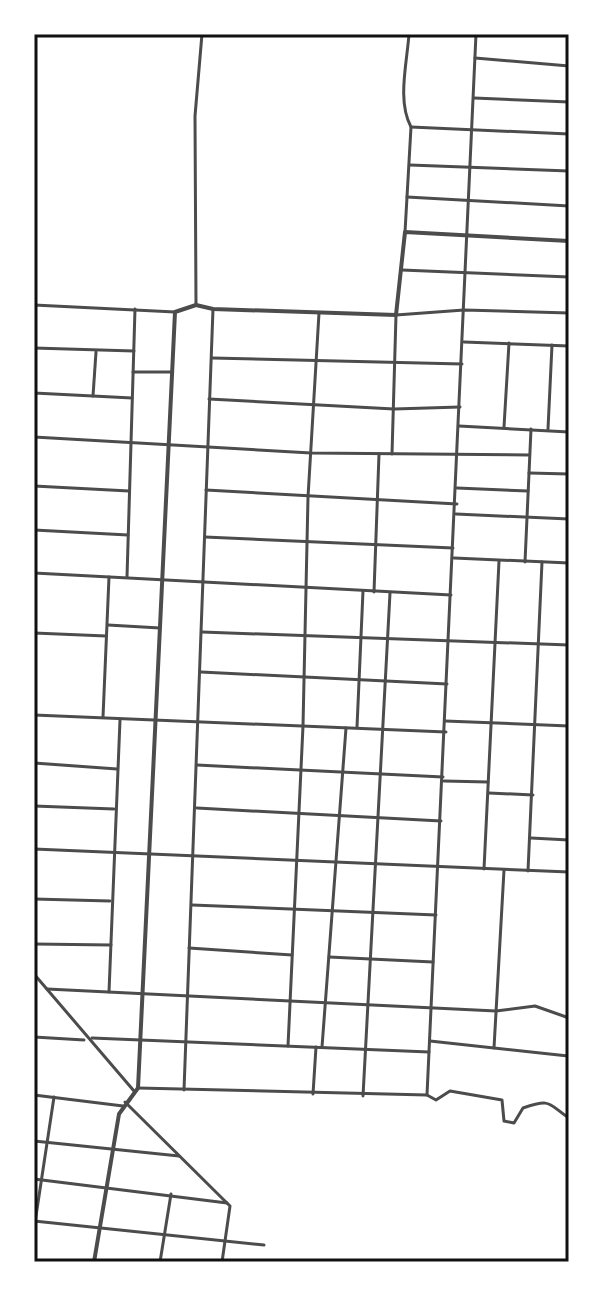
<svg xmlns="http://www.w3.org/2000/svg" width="603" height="1296" font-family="'Roboto Condensed',sans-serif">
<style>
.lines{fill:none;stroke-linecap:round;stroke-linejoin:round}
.minor{stroke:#4c4c4c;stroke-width:3}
.tertiary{stroke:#4c4c4c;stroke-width:4}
.neatline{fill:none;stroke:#111;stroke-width:3}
</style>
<rect width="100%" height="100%" fill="#fff"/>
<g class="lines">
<g class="minor">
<path d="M475,58L569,66"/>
<path d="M474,98L569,102"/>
<path d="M411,127L569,134"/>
<path d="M410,165L569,171"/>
<path d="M407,197L569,206"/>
<path d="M405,232L411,127C397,101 407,63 409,34"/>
<path d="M402,270L569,277"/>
<path d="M34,305L175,312"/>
<path d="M196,305L195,116L202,34"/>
<path d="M464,342L569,346"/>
<path d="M34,348L134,351"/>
<path d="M212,358L462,364"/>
<path d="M133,372H172"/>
<path d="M34,393L132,398"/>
<path d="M93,396L96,352"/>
<path d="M209,399L394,409L460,407"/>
<path d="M459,426L569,432"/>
<path d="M504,427L509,343"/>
<path d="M548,429L552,345"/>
<path d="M34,437L311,453L529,455"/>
<path d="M392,454L396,315L464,310L569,313"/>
<path d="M529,473L569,474"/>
<path d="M34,486L129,491"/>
<path d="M457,488L528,491"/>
<path d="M206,490L457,504"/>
<path d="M456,514L569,519"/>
<path d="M34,530L128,535"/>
<path d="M205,537L453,548"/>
<path d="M454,558L569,563"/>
<path d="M525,562L531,429"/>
<path d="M34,573L451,595"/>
<path d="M127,577L135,309"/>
<path d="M374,592L379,454"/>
<path d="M108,625L160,628"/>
<path d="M202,632L569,645"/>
<path d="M34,633L106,636"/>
<path d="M201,672L447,684"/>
<path d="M34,715L446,732"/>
<path d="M103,717L109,577"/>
<path d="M445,721L569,726"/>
<path d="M357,727L363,591"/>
<path d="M34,763L117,769"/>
<path d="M197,765L443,777"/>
<path d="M444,781L488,782"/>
<path d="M489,793L533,795"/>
<path d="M34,806L114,809"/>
<path d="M197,808L441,821"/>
<path d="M531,838L569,840"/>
<path d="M34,849L569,872"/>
<path d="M484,869L499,561"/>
<path d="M528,871L542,562"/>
<path d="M34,899L110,901"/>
<path d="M192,905L436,915"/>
<path d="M34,944L111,945"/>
<path d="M189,948L292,955"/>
<path d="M329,957L433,962"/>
<path d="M34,974L134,1091"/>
<path d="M47,989L496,1011L535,1006L569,1018"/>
<path d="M109,992L120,720"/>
<path d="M34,1037L84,1040"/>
<path d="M92,1038L429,1052"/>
<path d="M569,1040V1074"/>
<path d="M430,1041L568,1056"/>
<path d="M288,1046L303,726L308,497L319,313"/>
<path d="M322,1047L346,728"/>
<path d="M494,1048L504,870"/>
<path d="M138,1088L427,1095L436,1100L450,1091L502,1100L504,1121L514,1123L523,1108C552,1098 548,1104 569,1118"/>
<path d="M184,1090L213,309"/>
<path d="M313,1094L316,1047"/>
<path d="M34,1095L123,1106"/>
<path d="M427,1095L476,34"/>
<path d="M363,1096L390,593"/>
<path d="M125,1102L230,1206L222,1262"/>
<path d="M34,1141L179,1156"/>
<path d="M34,1179L227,1203"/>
<path d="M34,1221L264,1245"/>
<path d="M34,1229L54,1097"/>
<path d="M160,1262L171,1194"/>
<path d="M568,1262L569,1257"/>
</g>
<path class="tertiary" d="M94,1262L119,1114L138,1088L175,312L196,305L213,309L396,315L405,232L569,241"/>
</g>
<rect width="603" height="1296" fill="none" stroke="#ffffff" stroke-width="72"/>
<rect x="36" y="36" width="531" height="1224" class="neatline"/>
</svg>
